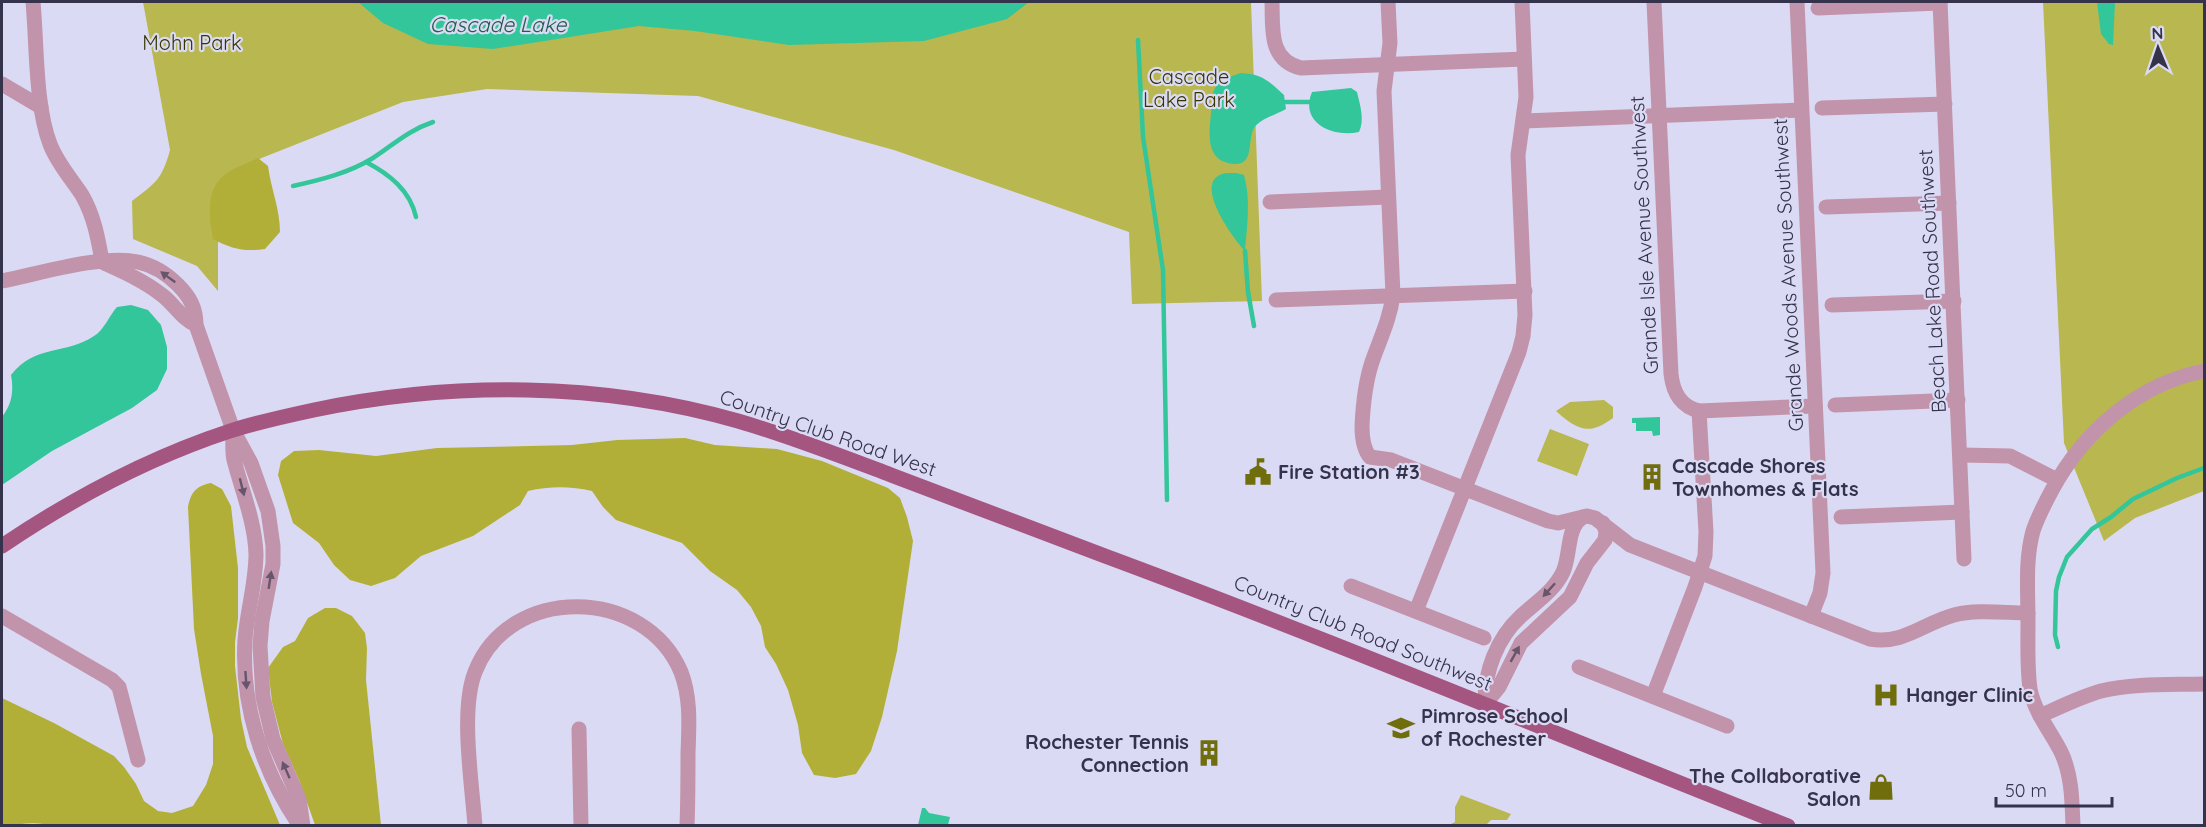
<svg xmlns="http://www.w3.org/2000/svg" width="2206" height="827" font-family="Quicksand,sans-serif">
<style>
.green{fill:#b9b74f}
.forest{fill:#b2af38}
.water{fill:#32c69a}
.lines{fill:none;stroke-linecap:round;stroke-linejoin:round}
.stream{stroke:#32c69a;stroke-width:4.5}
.minor{stroke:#c294ab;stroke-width:15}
.major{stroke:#a45580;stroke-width:15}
.oneway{fill:#66556d}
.labels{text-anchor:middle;stroke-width:4.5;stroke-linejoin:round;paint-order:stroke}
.park-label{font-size:20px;fill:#363502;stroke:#dbdaf4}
.street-label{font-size:20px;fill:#35334c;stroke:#dbdaf4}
.poi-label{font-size:20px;font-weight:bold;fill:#35334c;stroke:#dbdaf4;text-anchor:start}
.water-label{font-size:21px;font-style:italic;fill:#245b49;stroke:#dbdaf4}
</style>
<rect width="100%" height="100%" fill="#dbdaf4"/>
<g class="green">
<path d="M143,2H1251L1262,301L1132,304L1129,232L894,150L698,96L487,89L403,102L239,167L218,189V291L197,266L133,239L132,201C156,183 162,179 170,150Z"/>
<path d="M2043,2H2204V491L2135,518L2104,541L2064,443Z"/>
<path d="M1604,400L1613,407V418C1589,436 1577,430 1556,411L1570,402Z"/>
<path d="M1550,429L1589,444L1577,476L1537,461Z"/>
<path d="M1461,795L1511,814L1507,820H1491L1486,825H1449L1455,822V807Z"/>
</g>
<g class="forest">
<path d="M258,158L268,166C271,189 280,209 280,232L265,249C244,252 232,249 213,239C209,217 205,187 227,173C236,167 248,163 258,158Z"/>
<path d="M685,438L715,445L777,449L822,461L888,488L900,498L907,517L913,541L897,651L882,717L871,751L856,774L835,778L814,775L802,753L798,725L788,690L776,664L765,647L761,626L751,607L737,590L710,571L682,543L616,520L603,507L592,491C570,486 550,486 528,491L520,505L473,536L421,556L395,578L371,586L350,580L334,565L319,543L293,523L278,475L281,461L294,451L319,450L376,456L437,448L572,445L617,440Z"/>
<path d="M211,483L222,489L231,506L238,568V618L235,642V666L241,719L247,747L280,825L48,826C37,820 15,826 2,825V698L54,723L114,756L124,767L136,784L144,801L158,811L172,813L193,806L206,785L213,764V736L201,674L194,629L188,507C191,492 196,486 211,483Z"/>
<path d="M325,608H336L352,616L365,633L367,648L366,680L381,825H315L299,780L283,744L272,702L268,668L283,647L295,641L308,618Z"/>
</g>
<g class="water">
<path d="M358,2H1029L1007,19L924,41L789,45L695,31L639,26L493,49L428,44L383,23Z"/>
<path d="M2097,2H2115L2113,45L2109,44L2101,34Z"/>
<path d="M1241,73C1262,74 1269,81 1284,95L1286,109C1276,115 1261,118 1254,128C1247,140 1255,165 1234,164C1205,162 1209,134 1211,113C1212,106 1212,96 1214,90C1219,79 1231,76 1241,73Z"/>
<path d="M1351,88L1357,92C1360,105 1365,120 1359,132C1333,138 1299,123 1312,92Z"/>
<path d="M1236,173L1244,175C1251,199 1247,226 1245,251C1234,239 1197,189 1218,176C1223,172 1230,173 1236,173Z"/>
<path d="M131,305L148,310L161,325L167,347V369L157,390L132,408L52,451L2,485V417C12,404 14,391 11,375C35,344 66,355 94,336C104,330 109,316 117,307Z"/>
<path d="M1660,417V435L1653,436L1652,431H1636V423H1632V418Z"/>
<path d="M922,808H925L929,813L950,817L948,825H918Z"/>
</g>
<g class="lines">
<g class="stream">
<path d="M1138,40L1143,137L1163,270L1167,500"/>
<path d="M1285,102H1310"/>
<path d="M366,162C389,174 410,190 416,217"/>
<path d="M293,186C320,180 349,173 373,158C393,145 409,130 433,122"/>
<path d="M1245,251L1248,292L1254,326"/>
<path d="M2058,647L2055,635L2056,591L2059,577L2067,557L2092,529L2111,517L2133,499L2177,478L2204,468"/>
</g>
<g class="minor">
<path d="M33,2C37,44 35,105 50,144C57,163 71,178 82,195C94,216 98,238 102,261"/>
<path d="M1272,2C1273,28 1268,60 1301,68L1524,59"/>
<path d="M1388,2L1390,43L1384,91L1393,295C1390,319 1380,339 1372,362C1365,383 1363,404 1362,426C1362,436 1363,449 1370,457L1391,460L1548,521L1558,523L1587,516L1595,518L1630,545L1870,639C1903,645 1924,623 1954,615C1977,609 2005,613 2028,613"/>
<path d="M1654,2L1671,374C1673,392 1680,406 1699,411L1815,406"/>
<path d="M1797,2L1823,573L1820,593L1811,616"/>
<path d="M1940,2L1964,559"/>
<path d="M1818,8L1940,3"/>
<path d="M2,84L41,107"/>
<path d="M1822,108L1945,104"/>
<path d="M1524,121L1801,110"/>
<path d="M1270,202L1388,197"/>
<path d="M1826,207L1949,203"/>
<path d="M104,263C124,272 144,281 162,295C175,305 181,318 196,325"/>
<path d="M2,281C38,274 102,254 138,262C152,265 167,274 178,285C190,297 196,308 196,325L233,430L251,463L268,511L273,546V564L262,621L260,646L263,697L273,739L299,799L303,826"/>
<path d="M1276,300L1525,291"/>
<path d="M1832,305L1954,301"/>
<path d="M1835,405L1958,400"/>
<path d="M233,433C233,442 232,452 234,460C242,491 255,522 256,554C256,583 247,611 245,640C241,706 263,772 300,826"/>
<path d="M1961,455L2010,456L2057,480"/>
<path d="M1841,517L1962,512"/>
<path d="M1351,586L1484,638"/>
<path d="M1416,611L1519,352L1523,336L1525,315L1518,155L1526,97L1522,2"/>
<path d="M2,616L112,680L119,687L138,760"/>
<path d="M1579,667L1727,726"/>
<path d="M1653,696L1695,587L1705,556L1706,532L1699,411"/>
<path d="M1485,704L1499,687L1521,643L1570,597L1587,563L1605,540L1606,532L1603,523"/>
<path d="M1485,704C1484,672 1497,638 1521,616C1536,602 1554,591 1563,572C1571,555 1566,527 1583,517"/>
<path d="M2040,716C2060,707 2080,697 2101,691C2134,683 2171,685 2204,684"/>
<path d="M579,729L581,826"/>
<path d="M475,826C472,783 460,710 475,672C509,584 645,586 681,672C691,698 689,725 688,753C688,777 688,801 687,826"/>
<path d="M2073,826C2072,801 2072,777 2062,754C2052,733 2035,714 2030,689C2027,667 2028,644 2028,621C2028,591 2025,560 2033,531C2038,516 2045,503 2052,490C2084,431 2138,384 2204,371"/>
</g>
<path class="major" d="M2,546C73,498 148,458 230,431C258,422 286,416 314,410C453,381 601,382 738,421C790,436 841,456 891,475C963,502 1034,529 1105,556C1334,641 1560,736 1788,826"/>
</g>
<defs><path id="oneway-solid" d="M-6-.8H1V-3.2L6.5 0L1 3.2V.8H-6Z" transform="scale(1.5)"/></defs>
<g class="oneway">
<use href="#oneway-solid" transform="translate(168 277) rotate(-144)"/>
<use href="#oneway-solid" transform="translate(242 487) rotate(76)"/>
<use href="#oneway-solid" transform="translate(270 580) rotate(-81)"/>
<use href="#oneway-solid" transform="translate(1549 590) rotate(132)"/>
<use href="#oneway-solid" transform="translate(1515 654) rotate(-61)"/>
<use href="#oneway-solid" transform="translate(246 680) rotate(86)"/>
<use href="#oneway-solid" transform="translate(286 770) rotate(-114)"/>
</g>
<defs>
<symbol id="civic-bare" viewBox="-9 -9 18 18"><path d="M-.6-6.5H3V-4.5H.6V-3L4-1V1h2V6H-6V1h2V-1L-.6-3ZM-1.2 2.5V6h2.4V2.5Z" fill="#706d0d" stroke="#dbdaf4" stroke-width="2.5" paint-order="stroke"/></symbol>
<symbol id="building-bare" viewBox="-9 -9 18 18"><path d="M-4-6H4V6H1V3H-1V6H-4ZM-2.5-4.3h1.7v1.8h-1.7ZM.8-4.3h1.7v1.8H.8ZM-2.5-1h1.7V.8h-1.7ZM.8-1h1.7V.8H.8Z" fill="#706d0d" stroke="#dbdaf4" stroke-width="2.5" paint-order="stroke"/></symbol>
<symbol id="hospital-bare" viewBox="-9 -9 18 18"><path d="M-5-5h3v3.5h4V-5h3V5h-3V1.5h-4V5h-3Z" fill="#706d0d" stroke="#dbdaf4" stroke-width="2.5" paint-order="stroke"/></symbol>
<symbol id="school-bare" viewBox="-9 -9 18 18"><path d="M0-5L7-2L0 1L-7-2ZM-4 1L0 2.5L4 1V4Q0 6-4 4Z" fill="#706d0d" stroke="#dbdaf4" stroke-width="2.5" paint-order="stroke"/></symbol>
<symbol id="shop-bare" viewBox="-9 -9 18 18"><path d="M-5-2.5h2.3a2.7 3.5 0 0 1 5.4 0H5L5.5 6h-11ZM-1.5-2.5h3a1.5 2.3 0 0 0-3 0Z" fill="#706d0d" stroke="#dbdaf4" stroke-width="2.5" paint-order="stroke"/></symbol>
</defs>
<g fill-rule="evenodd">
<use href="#civic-bare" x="1239" y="453" width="38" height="38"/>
<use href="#building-bare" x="1633" y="458" width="38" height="38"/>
<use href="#hospital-bare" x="1867" y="676" width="38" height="38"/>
<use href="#school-bare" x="1382" y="709" width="38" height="38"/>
<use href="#building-bare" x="1190" y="734" width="38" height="38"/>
<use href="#shop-bare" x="1862" y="768" width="38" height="38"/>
</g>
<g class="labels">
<g class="park-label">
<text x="192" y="50">Mohn Park</text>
<text x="1189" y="84">Cascade<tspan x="1189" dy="23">Lake Park</tspan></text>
</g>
<g class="street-label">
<text transform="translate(1644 235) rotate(-93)" y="7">Grande Isle Avenue Southwest</text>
<text transform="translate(1788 275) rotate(-93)" y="7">Grande Woods Avenue Southwest</text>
<text transform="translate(1932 281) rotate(-93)" y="7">Beach Lake Road Southwest</text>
<text transform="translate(828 433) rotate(19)" y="7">Country Club Road West</text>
<text transform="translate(1363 633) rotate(22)" y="7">Country Club Road Southwest</text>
</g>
<g class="poi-label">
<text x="1672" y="473">Cascade Shores<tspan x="1672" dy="23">Townhomes &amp; Flats</tspan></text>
<text x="1278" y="479">Fire Station #3</text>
<text x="1906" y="702">Hanger Clinic</text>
<text x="1421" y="723">Pimrose School<tspan x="1421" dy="23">of Rochester</tspan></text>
<text x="1189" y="749" text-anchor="end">Rochester Tennis<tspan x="1189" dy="23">Connection</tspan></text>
<text x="1861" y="783" text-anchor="end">The Collaborative<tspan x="1861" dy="23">Salon</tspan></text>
</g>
<g class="water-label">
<text x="498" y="32">Cascade Lake</text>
</g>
</g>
<rect width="2206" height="827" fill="none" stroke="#35334c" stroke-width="6"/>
<g transform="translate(2158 48) rotate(358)" stroke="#dbdaf4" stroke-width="4.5" paint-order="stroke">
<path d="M0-4.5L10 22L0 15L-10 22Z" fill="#35334c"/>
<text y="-9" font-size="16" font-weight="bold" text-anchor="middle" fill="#35334c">N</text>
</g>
<path d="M1996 797v9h116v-9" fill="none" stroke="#35334c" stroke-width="3"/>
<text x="2005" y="797" font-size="18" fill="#35334c" stroke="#dbdaf4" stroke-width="4.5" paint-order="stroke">50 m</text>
</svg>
